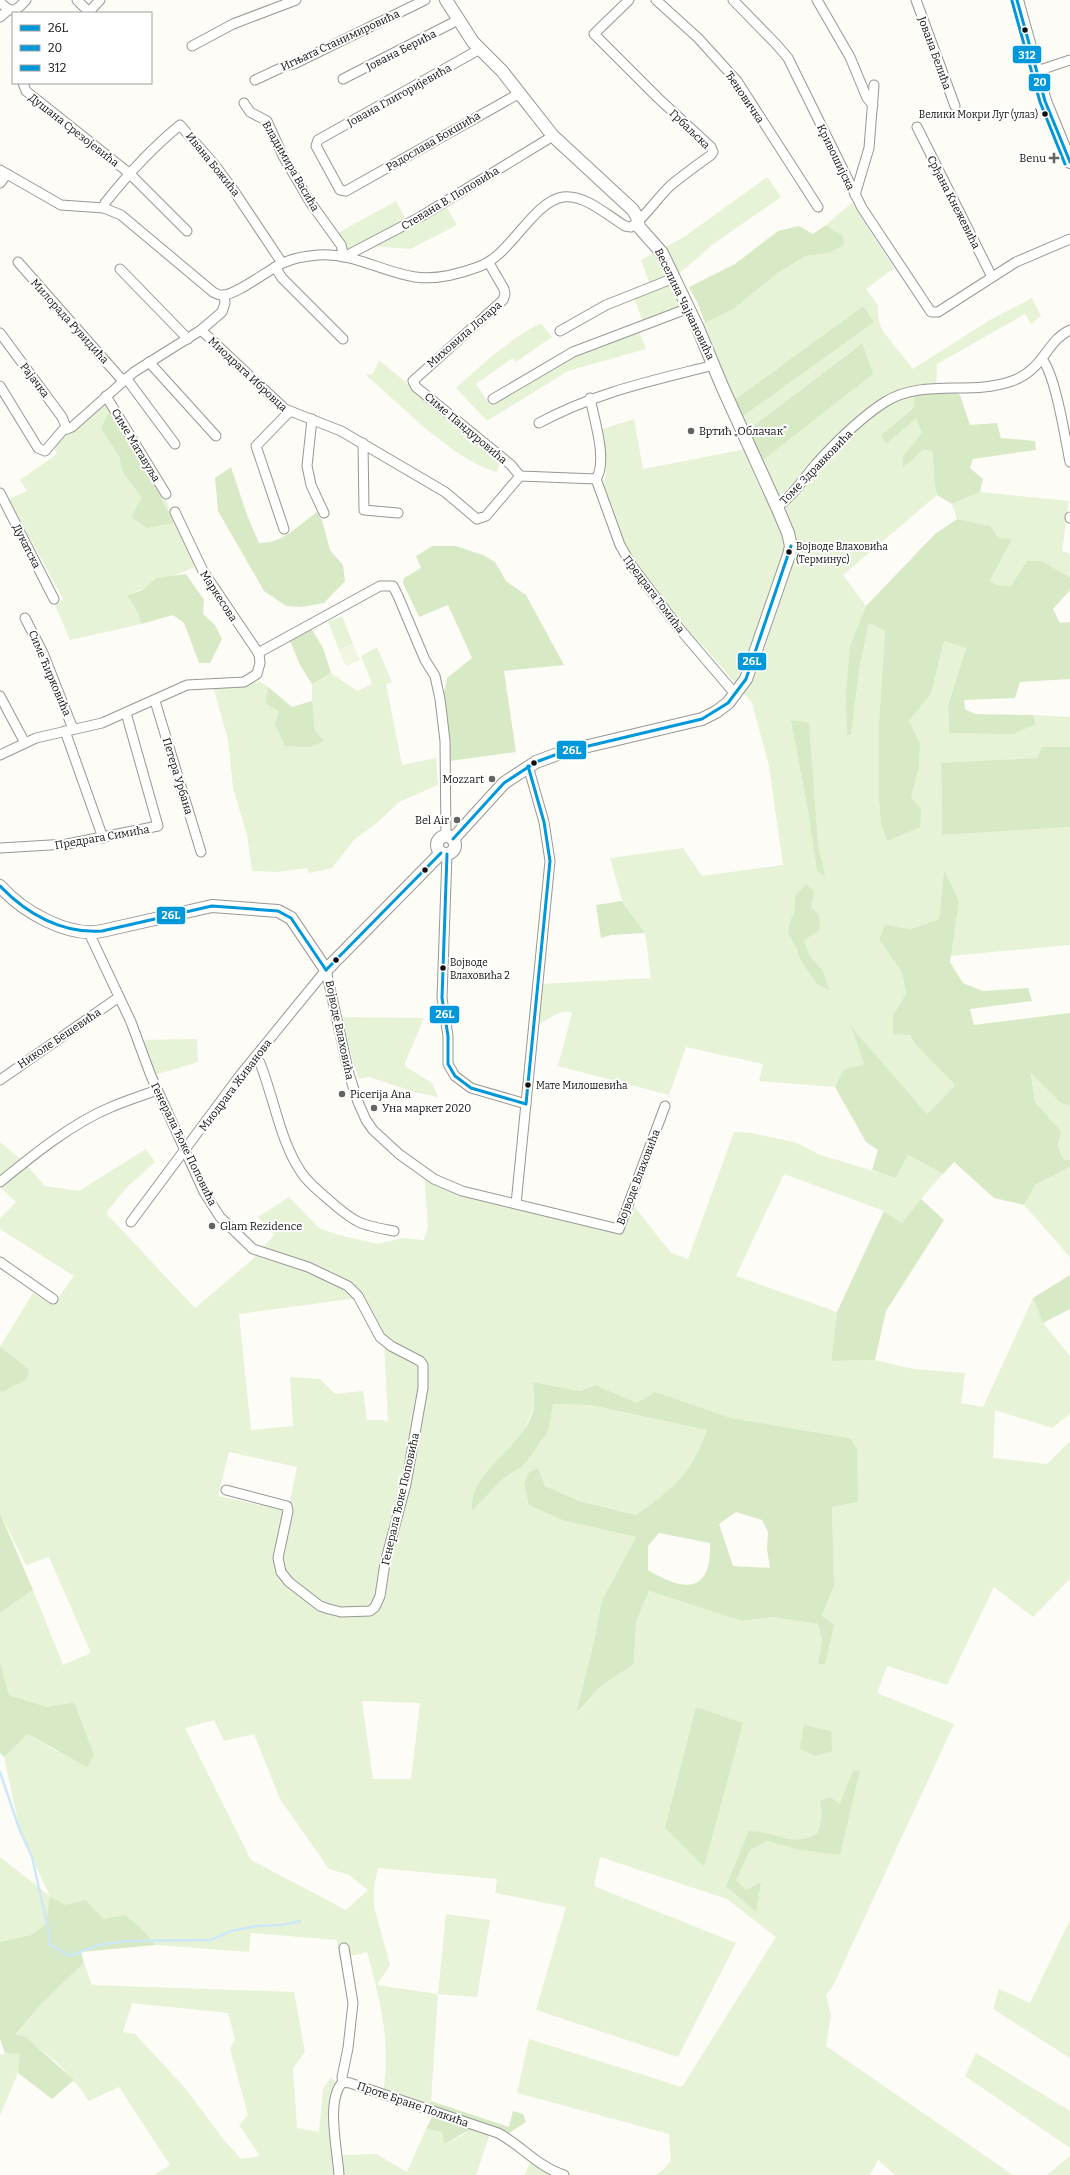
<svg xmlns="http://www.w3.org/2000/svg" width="1070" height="2175" font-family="Bitter,serif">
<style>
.green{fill:#e7f3d7;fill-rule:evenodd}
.forest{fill:#d8eac5;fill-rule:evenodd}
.pitch{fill:#f0f6e1}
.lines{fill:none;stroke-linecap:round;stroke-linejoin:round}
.stream{stroke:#cde8f7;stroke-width:2.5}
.minor-casing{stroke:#979795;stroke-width:11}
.tertiary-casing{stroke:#979795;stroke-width:14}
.minor{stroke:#fffffe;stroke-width:9}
.tertiary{stroke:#fffffe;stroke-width:12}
.bus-1-casing{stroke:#fff;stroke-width:6}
.bus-2-casing{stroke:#fff;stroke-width:6}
.bus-3-casing{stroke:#fff;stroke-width:6}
.bus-1{stroke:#0098da;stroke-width:3}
.bus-2{stroke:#0098da;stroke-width:3}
.bus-3{stroke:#0098da;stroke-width:3}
.bus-dot{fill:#111;stroke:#fff;stroke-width:1.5}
.poi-dot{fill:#646362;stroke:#fff;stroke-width:1.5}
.labels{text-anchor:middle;stroke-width:4;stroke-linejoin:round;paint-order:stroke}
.bus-label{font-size:10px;fill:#111;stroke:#fff;text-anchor:start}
.street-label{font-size:11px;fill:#111;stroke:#fff}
.poi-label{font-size:11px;fill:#111;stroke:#fff;text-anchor:start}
.line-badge{stroke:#fff;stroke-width:1.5}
.badge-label{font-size:11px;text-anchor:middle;font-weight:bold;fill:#fff}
</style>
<rect width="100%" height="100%" fill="#fdfcf7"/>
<g class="green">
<path d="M767,177L781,197L712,245L674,278L689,308L644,325L633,295L651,288L641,260L684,237Z"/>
<path d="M396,201L408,224L444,203L457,225L410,249L373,246L347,250L338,233Z"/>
<path d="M852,203L894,268L866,289L878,305V317L882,330L913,369L990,320L1032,298L1041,316L1031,324L1025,314L937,364L936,394L913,407L881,435L886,444L916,419L922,433L903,456V467L923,450L932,451C934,466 933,481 937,495L843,575L866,606L850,646L851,735L860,665L869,623L885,631L879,722V802L881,823L911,798L919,767L920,743L909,721L931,694L944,641L966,648L948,704L949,733L977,732L1036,724L1033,715L1070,717V747H1042L1037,758L941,764L942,835L1070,827V945L950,956L944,871L939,919L879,939L902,973L906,994L893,1015L915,1044L955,1085L927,1114L852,1027L864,1064L843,1070L835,1087L759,1081L763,1064L686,1047L669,1095L558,1066L572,1013C562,1007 547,1021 538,1025L542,984L651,978L645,933L622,900L610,858L683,848L702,876L783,865L769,766L752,703L706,649L674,618L628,555L605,489L604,483L606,472L602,429L634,419L643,469L746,449L758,464L861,343L744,433L738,420L873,322L863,306L730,403L697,326L735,308L775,275L805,256L828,253L843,236L826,225Z"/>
<path d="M541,323L552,337L516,362L513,358L476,384L490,405L564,359L639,331L646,349L568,371L487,421L456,388C482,364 508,340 541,323Z"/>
<path d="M379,360L503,463L499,465L497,472C453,460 402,406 366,375L373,374Z"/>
<path d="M104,400L166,500L195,567L127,595L138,613L141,624L70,640L55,605L63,599L9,499L27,491L20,480L57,454L54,446L65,432L72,433Z"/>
<path d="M980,492L1069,501L1062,551L1070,554V577L1041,561L1011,586L997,585L990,580L999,538L990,526L957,519L952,504Z"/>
<path d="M342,616L353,644L339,650L328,622Z"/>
<path d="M377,647L392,682L386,684L402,765L436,758L438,785L399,802L378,822L355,839L332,868L309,873L307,868L278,872L252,871L247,835L233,788L228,740L213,686L259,681L268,687L265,703L315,731L312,712V684L331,673L357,691L372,684L361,656Z"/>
<path d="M341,1017L424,1018L405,1063L406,1067L432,1083L438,1097L418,1093L369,1077L358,1079Z"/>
<path d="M197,1039L198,1062L151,1076L137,1040Z"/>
<path d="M1031,1072L1061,1103L1070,1106V1160L1063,1159L1058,1146L1061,1131L1035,1102Z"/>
<path d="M734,1132L752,1133L797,1143L818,1154L896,1178L908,1155L943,1174L921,1199L902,1224L884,1211L784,1174L736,1276L837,1312L831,1361L875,1360L914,1369L965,1373L961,1403L983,1407L1033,1298L1043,1323L1070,1356V1414L1052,1428L995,1410L993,1458L1047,1464L1070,1441V1579L1033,1617L994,1587L947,1685L887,1666L877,1693L954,1724L833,1986L826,1995L831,2015L826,2046L1013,2175H895L878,2160L870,2175H655L664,2169L671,2161L669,2134L517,2093L529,2039L682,2087L776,1937L727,1899L600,1857L594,1886L736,1943L678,2057L536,2010L566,1907L495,1893L497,1879L378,1868L374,1886V1907L390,1965L377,1985L438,1994L446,1914L490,1920L477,1997L438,1994L431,2101L427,2109L383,2094C391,2042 381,2002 367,1952L339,1959L337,1940L251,1933L249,1952L156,1945L142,1929L80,1912L41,1928L31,1935L0,1942V1857L50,1896L21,1835L4,1757L28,1734L58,1752L74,1702L47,1707L9,1695L0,1661V1613L33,1590L63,1665L91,1653L49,1557L26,1565L0,1513V1391L3,1392L29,1369L0,1347L33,1293L53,1305L74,1276L0,1229V1218L16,1202L0,1187V1142L24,1162L45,1186L79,1191L146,1149L155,1162L125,1189L106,1213L195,1308L253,1259L274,1235L258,1217L289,1197L319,1228L339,1235L378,1244L402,1238L424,1240L428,1226L424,1173L434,1179L619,1229L630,1201L671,1253L688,1259ZM365,1297L384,1342L388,1422L382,1420H367L363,1391L335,1394L320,1379L290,1377L293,1426L251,1430L239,1314ZM533,1382L580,1391L596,1385L637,1403L655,1393L731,1418L850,1438L858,1502L832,1507L834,1586L822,1617L825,1665L818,1664L822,1641L818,1624L773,1617L742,1621L649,1591L636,1622L634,1664L601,1686L577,1714L592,1650L602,1600L636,1537L565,1521L524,1483L529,1472L538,1468L545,1486L580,1501L636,1515L676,1486L698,1456L707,1430L590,1405L553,1404L548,1432L525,1464L503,1479L472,1511L485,1472L522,1436L534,1406ZM229,1452L297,1467L288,1511L218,1496ZM362,1701L420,1703L411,1779H373ZM214,1720L224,1741L254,1734L280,1799L329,1869L349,1875L368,1890L346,1910L251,1860L185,1728Z"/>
<path d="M1070,1167V1257L1024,1205L1035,1185Z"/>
<path d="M1070,1920V2058L993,2009L999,1989L1030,2003Z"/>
<path d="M84,1963L92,1985L294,1992L305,2052L293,2068L297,2128L319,2132L323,2089L331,2077L343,2093L334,2125L338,2155L376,2154L407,2172L426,2129L442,2132L444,2144L454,2140L471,2130L491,2131L476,2175H154L170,2165L119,2087L89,2101C75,2080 58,2061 37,2047C27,2041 28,2038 16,2035L43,2002ZM132,2003L228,2013L235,2039L230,2049L248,2115L239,2125L260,2156L241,2159L224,2140L186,2089L135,2034L123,2032Z"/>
<path d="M11,2052L21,2054L18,2073L0,2115V2055Z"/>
<path d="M976,2053L1070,2111V2148L965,2076Z"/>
<path d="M1070,2156V2175H1047Z"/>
<path d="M532,2157L564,2175H525Z"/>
</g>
<g class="forest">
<path d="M826,225L843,236L844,245L828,253L805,256L775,275L735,308L705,323L698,304L689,287L735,264L778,231L799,226L813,234Z"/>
<path d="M863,306L874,322L738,420L730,403Z"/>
<path d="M862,343L873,374L758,464L744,433Z"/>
<path d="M949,388L960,395L970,425L997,423L1001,438L1035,441L1036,450L973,459L970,468L983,479L980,492L952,504L937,495C933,481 934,466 932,451L923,450L903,468V456L922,433L916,419L886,444L881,435L913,408L915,391Z"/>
<path d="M109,412L139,456L174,523L147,528L131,517L142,498L122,471L120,458L101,428Z"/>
<path d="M231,467L247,515L259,543C282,544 300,524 317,512L322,520L330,550L343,565L345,581L324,603L301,607L286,606L264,591L218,511L215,478Z"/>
<path d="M957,519L990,526L999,538L1012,539L990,580L997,585L1011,586L1027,561H1041L1070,577V590L1053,609L1060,623L1070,622V679L1020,682L1015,698L964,700L965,709L975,714L1033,715L1036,724L1013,734L949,733L948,705L966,648L944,641L931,694L909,721L920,743L919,767L911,798L921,808L920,827L887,841L881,823L879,802V722L885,631L869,623L860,665L851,735H847L846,696L850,646L866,606L935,534Z"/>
<path d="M432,546H456L483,555L495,562L506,581L526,595L564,665L504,671L516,752L450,761L444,693L447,678L472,658L448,605L419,617L403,583L404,578L421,568L416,556Z"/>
<path d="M186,574L204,600L203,614L215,625L222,639L210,663H199L184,623L173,615L141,624L138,613L127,595L142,590L157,578Z"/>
<path d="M311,628L323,648L331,673L312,684L300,665L290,641L292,637Z"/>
<path d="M268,687L292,707L312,701L315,731L324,741L310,747L285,746L275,724L279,711L265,703Z"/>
<path d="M791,720L809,723L818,845L825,876L817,871L808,810Z"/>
<path d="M1042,747H1070V827L942,835L941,763L1037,758Z"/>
<path d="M944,870L959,901L950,962L963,983L983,991L1028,988L1032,1001L970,1009L974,1025L1070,1013V1106L1061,1103L1031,1073L1035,1102L1061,1131L1058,1146L1063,1159L1070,1160V1167L1035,1185L1024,1205L994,1198L954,1162L943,1174L908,1155L896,1178L872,1170L878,1150L866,1142L835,1087L843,1070L864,1064L851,1026L927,1114L955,1085L915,1044L909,1035L893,1034V1015L906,994L902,973L879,939L885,925L910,929L939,919Z"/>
<path d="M806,884L814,891L811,908L819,914L820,930L804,940L809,955L823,971L829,990L817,984L800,959L797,949L788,933L790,922L795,910V896Z"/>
<path d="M622,901L645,933L611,935L601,938L596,905Z"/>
<path d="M921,1199L944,1220L886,1311L875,1360L831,1361L837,1312L884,1211L902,1223Z"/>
<path d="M1070,1275V1309L1043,1323L1033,1298Z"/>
<path d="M0,1347L29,1369L27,1379L3,1392L0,1391Z"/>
<path d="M533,1382L580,1391L596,1385L637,1403L655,1392L731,1418L850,1438L857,1449L858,1502L832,1507L834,1586L822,1616L834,1625L825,1665L818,1664L822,1641L818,1624L773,1617L742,1621L649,1591L636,1622L634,1664L601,1686L576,1714L592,1650L602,1600L636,1537L565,1521L529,1505L524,1483L529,1472L538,1468L545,1486L580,1501L636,1515C674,1488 691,1475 707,1430L590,1405L553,1404L548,1432L525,1464L503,1479L472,1511C470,1465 527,1449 534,1406C535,1399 533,1389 533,1382ZM736,1512L762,1520L768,1532L767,1549L770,1568L733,1566L719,1524ZM659,1533L710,1543C712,1594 684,1592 648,1570V1546Z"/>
<path d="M0,1513L33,1590L0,1613Z"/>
<path d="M0,1661L9,1695L47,1707L74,1702L94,1755L87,1767L28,1734L4,1757L0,1753Z"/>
<path d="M696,1707L743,1723L704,1867L665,1828Z"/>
<path d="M804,1725L831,1731L832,1751L815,1756L800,1749Z"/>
<path d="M860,1770L840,1855L800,1850L768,1841L750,1850L736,1880L746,1890L761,1882L756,1912L726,1886L749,1831C776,1831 792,1849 818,1833L822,1814L820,1801L830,1797L840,1804L853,1771Z"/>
<path d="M50,1897L66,1905L85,1900L104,1919L125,1915L142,1929L156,1945L81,1952L84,1963L43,2002L16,2034L27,2038L74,2080L52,2099L18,2073L20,2054L5,2053L0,2039V1942L31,1935L46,1924Z"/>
<path d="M431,2101L509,2127L513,2111L523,2114L526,2122L509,2133C497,2131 484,2128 472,2130C462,2132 453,2141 444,2144L442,2132L426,2129L434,2113L427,2109Z"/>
</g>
<path class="pitch" d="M353,644L360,660L346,666L339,650Z"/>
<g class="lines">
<path class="stream" d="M0,1772L20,1831L32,1857L49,1933V1944L70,1956L98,1945L128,1941L211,1940L231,1931L256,1926L282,1925L300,1921"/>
<defs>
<g id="minor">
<path d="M77,0L89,12"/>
<path d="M656,0L698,38L737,81L818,207"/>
<path d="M733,0L776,44L788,58L862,208L931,312H938L1016,262L1070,239"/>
<path d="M817,0L850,57L867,98L873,105"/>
<path d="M916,0L955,106"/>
<path d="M0,2C12,14 15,12 26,0"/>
<path d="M88,13L100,0"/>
<path d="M0,17L8,10"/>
<path d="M192,46L233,24L296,0"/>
<path d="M480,49L318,140L316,146L340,190L346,191L520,93"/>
<path d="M1037,71L1070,60"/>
<path d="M343,79L458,20"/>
<path d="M255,80L285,66L294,64L425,0"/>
<path d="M23,83L26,91L129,173L187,231"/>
<path d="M244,103L250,112L267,121L283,156L310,202L341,245L344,257L420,217L553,136"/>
<path d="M917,127L992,277"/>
<path d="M0,170L61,205L104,208L121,215L213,292C217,294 220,296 224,295C237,294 268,270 283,263C293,258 306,256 318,255C352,252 382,272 415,277C435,280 459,274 478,267C511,256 532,202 563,197C585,194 608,216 625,226L631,227C639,224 661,194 670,186C683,175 697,165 711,155L713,152L711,147L658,98L594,34L629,0"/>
<path d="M0,183L7,174"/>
<path d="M855,195L869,148L874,85"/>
<path d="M104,208L105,203C128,174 152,148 180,125L214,164L232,188L282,263"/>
<path d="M18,262L123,381"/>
<path d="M489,263L504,289L505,294L503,300L413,381L416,387L511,465L520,476"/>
<path d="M275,267L282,278L343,339"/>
<path d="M120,269L188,339"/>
<path d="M201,330L285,409L341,431L445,492L477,519L486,516L520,476L596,479"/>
<path d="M560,331L606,305L674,278"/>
<path d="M0,333L62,417L67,429"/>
<path d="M1042,359C1056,376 1065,438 1070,462"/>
<path d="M149,362L216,436"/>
<path d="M126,378L175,444"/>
<path d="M0,386L38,448L45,451L63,430L72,427L134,372L201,330L222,312L225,303L224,295"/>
<path d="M106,396L166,494"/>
<path d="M590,398C594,419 608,461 596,479"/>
<path d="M493,399L573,352L689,308"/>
<path d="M312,419L307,466L311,485L324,513"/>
<path d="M539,423C596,392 652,381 714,365"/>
<path d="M363,443L364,510L398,513"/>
<path d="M596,479L620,545L632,566L678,627L736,695"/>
<path d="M0,493L54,599"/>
<path d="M777,507C793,496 803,479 816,464C836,442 860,418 885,402C923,378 971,396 1012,381C1044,370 1046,341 1070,330"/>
<path d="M1070,518V517"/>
<path d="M284,529L256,446L289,412"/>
<path d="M25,618L43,653L73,729"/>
<path d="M258,653L380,586H393L398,596L425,660L435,676L440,699L445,741L446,836"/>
<path d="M0,696L25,743"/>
<path d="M155,701L201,852"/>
<path d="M65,731L103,838"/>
<path d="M0,755L36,738L102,723L187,685L244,682L257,674L260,663L259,654L203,571L175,512"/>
<path d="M0,848L67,844L158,826L126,713"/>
<path d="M447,854L442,998L448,1036V1064L455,1076L471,1088L526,1104"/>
<path d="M89,933L131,1022L151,1076L204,1192L220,1217L253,1249L308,1267L348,1286L358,1296L380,1337L391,1346L420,1361L423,1365V1388L406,1484L385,1563L380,1596L375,1607L370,1611L341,1612L329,1609L320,1606L289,1582L281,1572L278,1558L288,1511L287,1506L226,1490"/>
<path d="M255,1057L260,1063C274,1098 280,1141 301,1172C308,1183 320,1192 329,1200C355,1223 360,1225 394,1231"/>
<path d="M0,1080L119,997"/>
<path d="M0,1182C32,1156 71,1124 109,1108C125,1101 141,1096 157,1090"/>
<path d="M516,1204L550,861L544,822L528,766"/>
<path d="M131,1222L241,1074L326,970L349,1074L358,1102L366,1120L373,1130L399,1154L434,1179L462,1191L619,1229L665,1106"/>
<path d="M0,1262L53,1299"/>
<path d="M343,2082L342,2077L348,2048L353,2003L344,1948"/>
<path d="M339,2175C338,2153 325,2099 343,2082L350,2083L498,2133C521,2145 538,2167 564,2175"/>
</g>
<g id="tertiary">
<path d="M446,0L473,42L502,71L553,136L633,210L637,217L639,227L662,253L697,326L722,386L777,507L788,533L791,546L789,555L746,679L728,703L716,712L702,719L563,752L536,762L504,783L453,839"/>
<path d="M1017,0L1045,101L1070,162"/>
<circle cx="446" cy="845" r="9"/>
<path d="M0,886C22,911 68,938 102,931L212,906L278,911L291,918L326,970L441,853"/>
</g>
</defs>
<use href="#minor" class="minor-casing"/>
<use href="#tertiary" class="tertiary-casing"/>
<use href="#minor" class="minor"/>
<use href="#tertiary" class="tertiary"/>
<defs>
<g id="bus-1">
<path d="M453,839L504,783L536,762L563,752L702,719L728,703L746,679L791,546"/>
<path d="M447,854L442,998L448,1036V1064L455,1076L471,1088L526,1104L550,861L544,822L528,766"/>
<path d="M0,886C27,914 62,934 102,931L212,906L278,911L291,918L326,970"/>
<path d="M326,970L441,853"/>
</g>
<path id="bus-2" d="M1017,0L1045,101L1070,162"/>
<path id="bus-3" d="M1012,1L1040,102L1065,164"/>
</defs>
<use href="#bus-1" class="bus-1-casing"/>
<use href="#bus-2" class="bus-2-casing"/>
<use href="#bus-3" class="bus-3-casing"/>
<use href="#bus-1" class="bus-1"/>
<use href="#bus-2" class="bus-2"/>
<use href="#bus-3" class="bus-3"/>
</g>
<g class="bus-dot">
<circle cx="1025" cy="30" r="3.5"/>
<circle cx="1045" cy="114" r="3.5"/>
<circle cx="789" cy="552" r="3.5"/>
<circle cx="534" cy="763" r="3.5"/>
<circle cx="425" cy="870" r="3.5"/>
<circle cx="336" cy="960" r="3.5"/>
<circle cx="443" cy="968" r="3.5"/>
<circle cx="528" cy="1085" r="3.5"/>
</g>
<g class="poi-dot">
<path d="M1052 152h4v4h4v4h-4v4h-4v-4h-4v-4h4z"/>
<circle cx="691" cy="431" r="4"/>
<circle cx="492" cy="779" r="4"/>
<circle cx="457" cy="820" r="4"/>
<circle cx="342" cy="1094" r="4"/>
<circle cx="374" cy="1108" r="4"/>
<circle cx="212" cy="1226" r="4"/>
</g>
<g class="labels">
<g class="bus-label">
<text x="1038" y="118" text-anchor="end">Велики Мокри Луг (улаз)</text>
<text x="796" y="550">Војводе Влаховића<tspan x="796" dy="13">(Терминус)</tspan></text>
<text x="450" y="966">Војводе<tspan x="450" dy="13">Влаховића 2</tspan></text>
<text x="536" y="1089">Мате Милошевића</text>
</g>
<g class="street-label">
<text transform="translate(340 40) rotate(-25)" y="4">Игњата Станимировића</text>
<text transform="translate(401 50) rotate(-27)" y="4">Јована Берића</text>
<text transform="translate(935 53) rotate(70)" y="4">Јована Белића</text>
<text transform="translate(399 95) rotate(-29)" y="4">Јована Глигоријевића</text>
<text transform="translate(745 97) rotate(56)" y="4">Ђеновичка</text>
<text transform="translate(690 129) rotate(44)" y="4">Грбаљска</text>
<text transform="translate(74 130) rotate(38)" y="4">Душана Срезојевића</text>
<text transform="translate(433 141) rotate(-30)" y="4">Радослава Бокшића</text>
<text transform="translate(836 157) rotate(64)" y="4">Кривошијска</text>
<text transform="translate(213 164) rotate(51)" y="4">Ивана Божића</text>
<text transform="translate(291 166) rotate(60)" y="4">Владимира Васића</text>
<text transform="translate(450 198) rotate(-31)" y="4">Стевана В. Поповића</text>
<text transform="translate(954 202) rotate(63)" y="4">Срђана Кнежевића</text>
<text transform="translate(685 304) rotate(64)" y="4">Веселина Чајкановића</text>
<text transform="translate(70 321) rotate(48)" y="4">Милорада Рувидића</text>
<text transform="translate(464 334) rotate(-41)" y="4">Миховила Логара</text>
<text transform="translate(248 374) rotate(43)" y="4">Миодрага Ибровца</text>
<text transform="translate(35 380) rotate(53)" y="4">Рајачка</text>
<text transform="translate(466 428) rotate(40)" y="4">Симе Пандуровића</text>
<text transform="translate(136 445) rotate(59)" y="4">Симе Матавуља</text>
<text transform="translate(816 467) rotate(-46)" y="4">Томе Здравковића</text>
<text transform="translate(27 546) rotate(63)" y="4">Дукатска</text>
<text transform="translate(654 594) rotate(53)" y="4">Предрага Томића</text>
<text transform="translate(219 596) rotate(57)" y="4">Маркесова</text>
<text transform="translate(50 673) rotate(67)" y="4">Симе Ћирковића</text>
<text transform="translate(178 776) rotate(73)" y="4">Петера Урбана</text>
<text transform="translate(102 837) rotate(-10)" y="4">Предрага Симића</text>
<text transform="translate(340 1030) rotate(78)" y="4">Војводе Влаховића</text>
<text transform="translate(59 1038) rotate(-34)" y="4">Николе Бешевића</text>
<text transform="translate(235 1085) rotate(-53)" y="4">Миодрага Живанова</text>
<text transform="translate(184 1144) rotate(64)" y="4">Генерала Ђоке Поповића</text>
<text transform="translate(638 1177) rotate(-69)" y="4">Војводе Влаховића</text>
<text transform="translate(400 1499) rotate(-77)" y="4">Генерала Ђоке Поповића</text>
<text transform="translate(413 2104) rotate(19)" y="4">Проте Бране Полкића</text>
</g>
<g class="poi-label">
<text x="1046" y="162" text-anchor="end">Benu</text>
<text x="699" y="435">Вртић „Облачак”</text>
<text x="484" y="783" text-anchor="end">Mozzart</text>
<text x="449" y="824" text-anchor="end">Bel Air</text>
<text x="350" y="1098">Picerija Ana</text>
<text x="382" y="1112">Уна маркет 2020</text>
<text x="220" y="1230">Glam Rezidence</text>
</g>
</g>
<g class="line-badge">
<rect x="1012" y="45" width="30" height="19" rx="4" fill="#0098da"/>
<rect x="1028" y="73" width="23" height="19" rx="4" fill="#0098da"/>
<rect x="737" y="652" width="30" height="19" rx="4" fill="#0098da"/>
<rect x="556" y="740" width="31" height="20" rx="4" fill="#0098da"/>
<rect x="156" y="906" width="30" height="19" rx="4" fill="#0098da"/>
<rect x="429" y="1005" width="31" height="19" rx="4" fill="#0098da"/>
</g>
<g class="badge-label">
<text x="1027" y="59">312</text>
<text x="1040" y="86">20</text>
<text x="752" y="665">26L</text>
<text x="572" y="754">26L</text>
<text x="171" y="919">26L</text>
<text x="445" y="1018">26L</text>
</g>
<rect x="12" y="12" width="140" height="72" fill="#ffffff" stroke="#a0a0a0"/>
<rect x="20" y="25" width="20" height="6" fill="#0098da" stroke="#a0a0a0"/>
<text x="48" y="32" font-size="12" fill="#111111">26L</text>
<rect x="20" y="45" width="20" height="6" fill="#0098da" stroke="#a0a0a0"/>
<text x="48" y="52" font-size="12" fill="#111111">20</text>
<rect x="20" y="65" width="20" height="6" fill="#0098da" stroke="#a0a0a0"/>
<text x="48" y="72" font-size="12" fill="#111111">312</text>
</svg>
